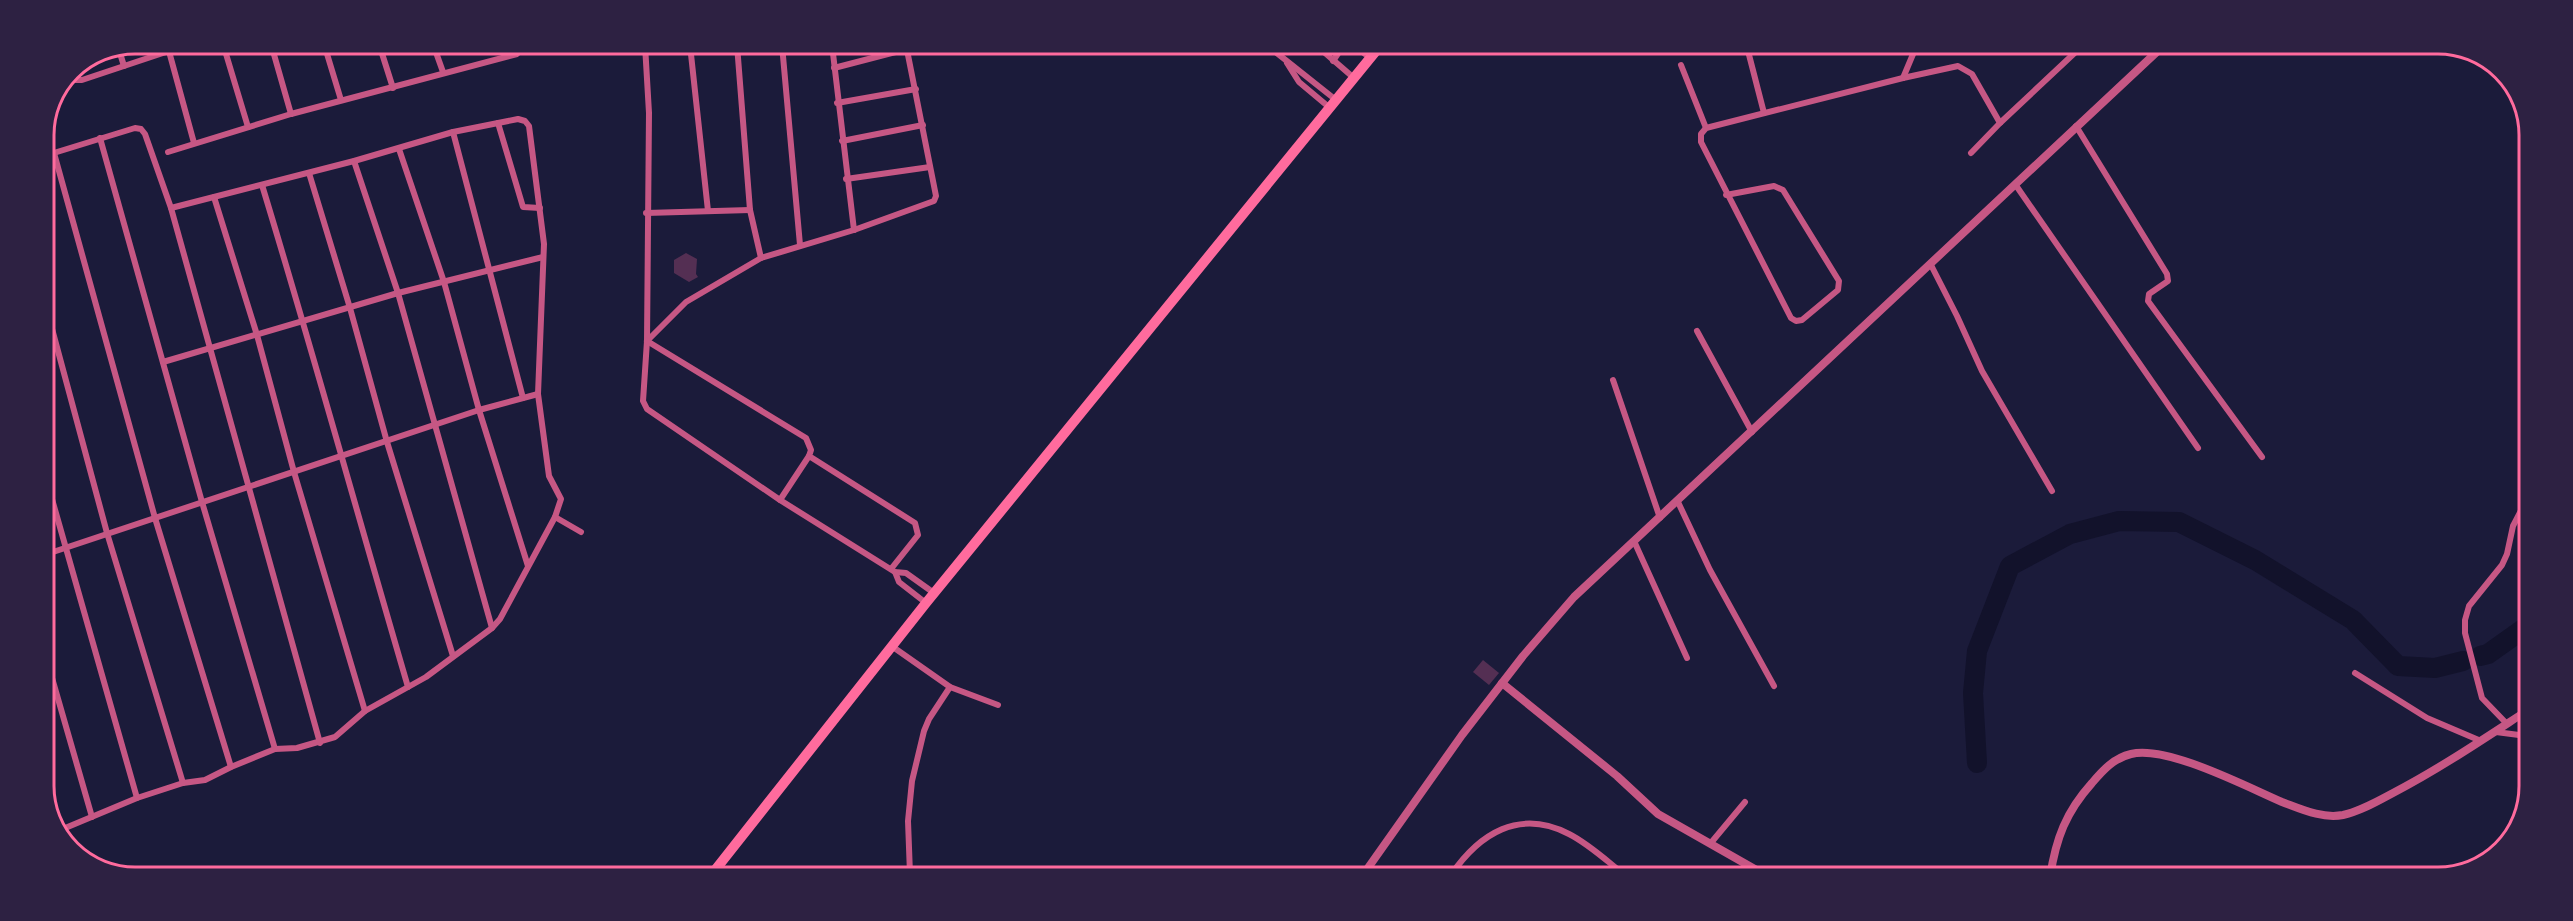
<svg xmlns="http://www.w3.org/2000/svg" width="2573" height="921" font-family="'Fira Sans Condensed',sans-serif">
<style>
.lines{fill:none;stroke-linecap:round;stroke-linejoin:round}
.river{stroke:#12122b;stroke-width:20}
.building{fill:#542f53}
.minor{stroke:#c65784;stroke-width:6}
.tertiary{stroke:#c65784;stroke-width:8}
.trunk{stroke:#ff6b9d;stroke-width:10}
.rim{fill:none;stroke:#ff6b9d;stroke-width:3}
</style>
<rect width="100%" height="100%" fill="#1b1b3a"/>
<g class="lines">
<g class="river">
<path d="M2480,656L2488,654L2526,627"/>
<path d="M1977,763L1973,693L1977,651L2010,566L2070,534L2119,521L2179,522L2255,560L2353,620L2398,666L2435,668L2463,661"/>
</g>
</g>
<g class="building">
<path d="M686,253L697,259L696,274L698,277L689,282L674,273V260Z"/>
<path d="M1483,660L1499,673L1489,685L1473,672Z"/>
</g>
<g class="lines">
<g class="minor">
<path d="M167,44L194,143"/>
<path d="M223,44L248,127"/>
<path d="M271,44L291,114"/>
<path d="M324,44L341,100"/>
<path d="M379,44L393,88"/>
<path d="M433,44L443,72"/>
<path d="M645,45L649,113L647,341L643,401L647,409L780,500L895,572L906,573L934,593"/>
<path d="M690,45L708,211"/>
<path d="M737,45L750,210L761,258"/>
<path d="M782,45L800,245"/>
<path d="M832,45L854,230"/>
<path d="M1268,46L1336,100"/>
<path d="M1317,46L1354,78"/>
<path d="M1355,46L1370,58"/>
<path d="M1747,47L1764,113"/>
<path d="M119,50L124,66"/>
<path d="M1333,61L1343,46"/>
<path d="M1287,63L1299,82L1330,108"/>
<path d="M1681,65L1706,128"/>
<path d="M834,68L907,49"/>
<path d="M70,71L76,80H82L169,51"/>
<path d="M1903,78L1916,47"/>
<path d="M837,103L916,89"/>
<path d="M498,123L523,207L540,208"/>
<path d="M2076,126L2167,274L2168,281L2149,294L2148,301L2262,457"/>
<path d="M453,132L523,398"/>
<path d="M100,138L202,502L275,749"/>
<path d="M842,141L923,125"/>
<path d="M399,149L444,282L479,410L528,566"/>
<path d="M168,152L291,114L517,54L523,44"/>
<path d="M54,153L155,518L231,767"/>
<path d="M1971,153L2000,123L2081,47"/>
<path d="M44,156L135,128L141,129L145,134L171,208L320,743"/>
<path d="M354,161L398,293L492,628"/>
<path d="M309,173L350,308L387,442L453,656"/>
<path d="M846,179L930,167"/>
<path d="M2015,184L2198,448"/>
<path d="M262,185C313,352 359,520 408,687"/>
<path d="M1726,195L1774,186L1783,190L1839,281L1838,290L1802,320L1796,321L1791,318L1701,142V134L1706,128L1903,78L1958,66L1972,74L2000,123"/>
<path d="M214,197L257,335L294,472L365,711"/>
<path d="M646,213L750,210"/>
<path d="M1931,265L1957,316L1982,371L2052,491"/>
<path d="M44,299L107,533L183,783"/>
<path d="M1697,331L1752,432"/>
<path d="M647,341L686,302L761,258L854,230L934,201L936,196L906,45"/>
<path d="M647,341L806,438L811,450L809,456L915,523L918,535L891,569"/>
<path d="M163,362L398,293L543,257"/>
<path d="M1613,380L1660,518"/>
<path d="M44,471L137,798"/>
<path d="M780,500L809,456"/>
<path d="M1678,502L1710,570L1774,686"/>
<path d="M555,517L581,532"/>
<path d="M1634,541L1687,658"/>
<path d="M44,555L479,410L538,394"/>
<path d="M895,572L899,582L926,603"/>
<path d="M44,578V605"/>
<path d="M893,647L950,687L998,705"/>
<path d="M44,650L92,817"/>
<path d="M2355,673L2427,718L2481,741"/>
<path d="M2507,724L2482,698L2465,633V620L2469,606L2502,565L2507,554L2513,526L2527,499"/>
<path d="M2496,732L2519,735L2525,733"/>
<path d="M58,831L137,798L183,783L205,780L231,767L275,749L297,748L335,737L365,711L426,677L492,628L500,619L555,517L561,499L549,476L538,394L544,244L529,126L525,121L518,119L453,132L354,161L171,208"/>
<path d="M1710,844L1745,802"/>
<path d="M910,874L908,821L912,781L924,731L929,719L950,687"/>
<path d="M1451,875C1479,834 1519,808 1569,834C1589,844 1608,862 1626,876"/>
</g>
<g class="tertiary">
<path d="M1502,683L1617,776L1658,814L1767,876"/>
<path d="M1363,875L1462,735L1523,656L1574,597L2161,48"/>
<path d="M2050,877C2056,838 2066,812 2092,783C2103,770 2114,758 2131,754C2167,745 2247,787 2282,802C2301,809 2322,819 2343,815C2361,811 2378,801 2393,793C2439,769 2482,740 2525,712"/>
</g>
<path class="trunk" d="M712,874L926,603L1380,46"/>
</g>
<path d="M0 0H2573V921H0ZM135 54H2438A81 81 0 0 1 2519 135V786A81 81 0 0 1 2438 867H135A81 81 0 0 1 54 786V135A81 81 0 0 1 135 54Z" fill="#2d2142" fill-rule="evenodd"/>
<path class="rim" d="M135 54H2438A81 81 0 0 1 2519 135V786A81 81 0 0 1 2438 867H135A81 81 0 0 1 54 786V135A81 81 0 0 1 135 54Z"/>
</svg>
